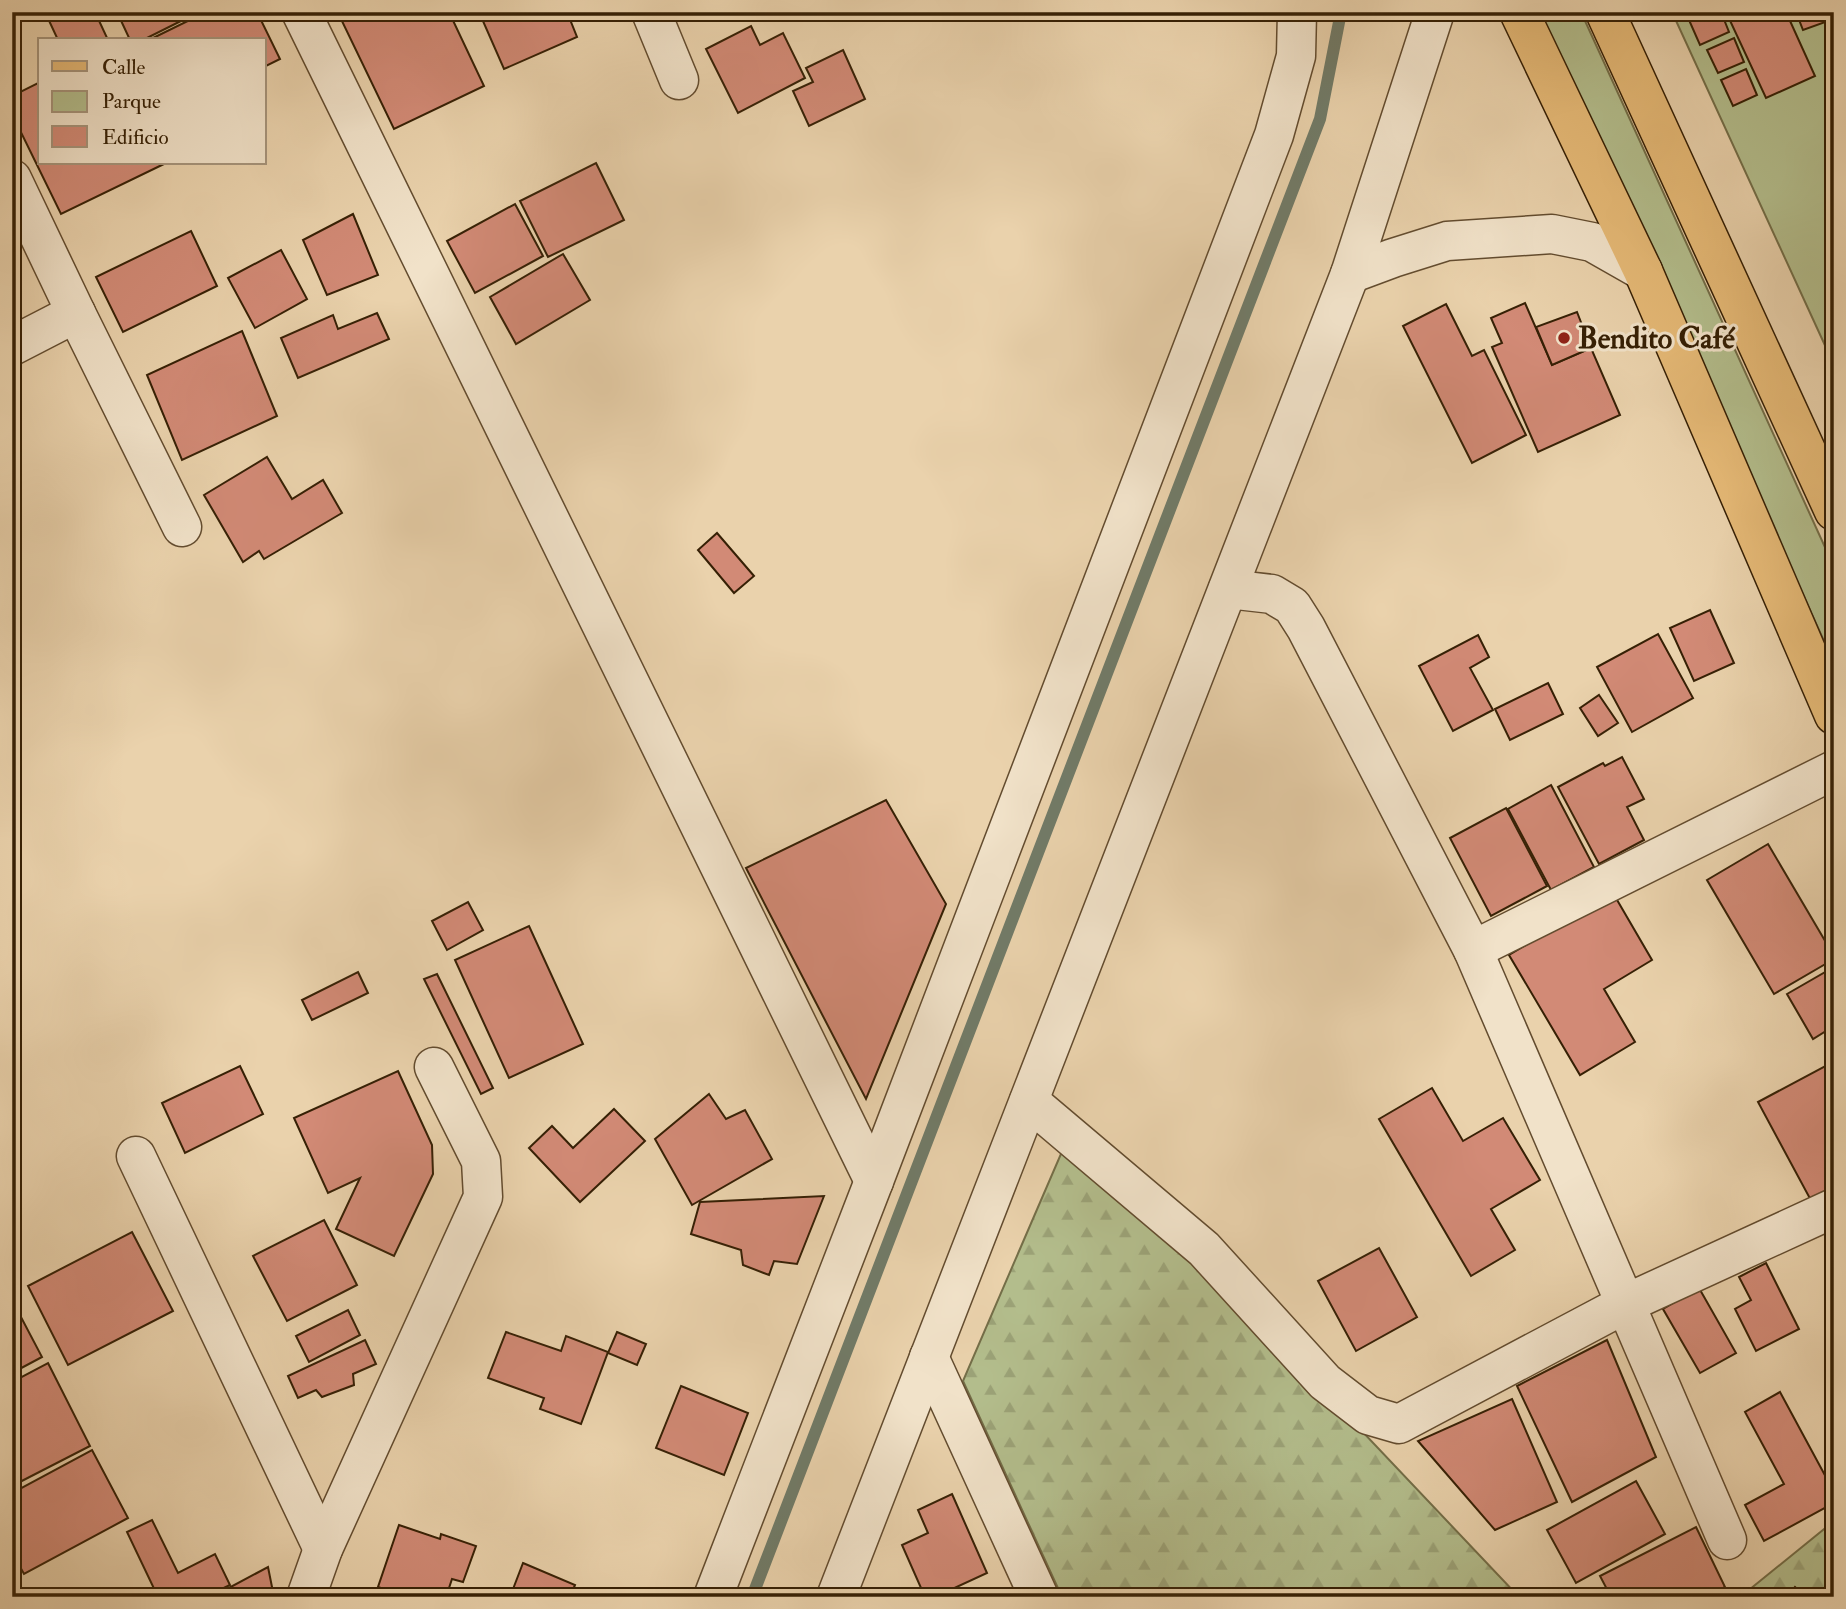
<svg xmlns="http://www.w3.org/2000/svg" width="1846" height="1609" font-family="'IM FELL Double Pica',serif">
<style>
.green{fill:#b3bd8c;stroke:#746e48;stroke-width:2}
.forest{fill:url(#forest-firs);stroke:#746e48;stroke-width:2}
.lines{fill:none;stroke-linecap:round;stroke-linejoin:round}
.stream{stroke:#717b68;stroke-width:12}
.building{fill:#d28a76;stroke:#362005;stroke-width:2}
.minor-casing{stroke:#634c2f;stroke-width:41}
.major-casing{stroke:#362005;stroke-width:41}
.minor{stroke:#f1e2c9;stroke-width:38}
.major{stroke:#e5b976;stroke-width:38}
.poi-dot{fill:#8f2418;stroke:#f1e2c9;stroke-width:2.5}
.labels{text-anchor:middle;stroke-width:6;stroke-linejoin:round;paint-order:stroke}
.poi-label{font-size:30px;font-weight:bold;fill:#362005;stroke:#f1e2c9;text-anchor:start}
</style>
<defs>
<pattern id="forest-firs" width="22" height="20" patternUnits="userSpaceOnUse" patternTransform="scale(1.75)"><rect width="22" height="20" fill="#b3bd8c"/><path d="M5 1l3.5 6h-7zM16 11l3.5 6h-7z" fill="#9ba277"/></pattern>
</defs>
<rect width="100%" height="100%" fill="#ead2ac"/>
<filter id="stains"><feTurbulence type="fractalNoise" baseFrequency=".00286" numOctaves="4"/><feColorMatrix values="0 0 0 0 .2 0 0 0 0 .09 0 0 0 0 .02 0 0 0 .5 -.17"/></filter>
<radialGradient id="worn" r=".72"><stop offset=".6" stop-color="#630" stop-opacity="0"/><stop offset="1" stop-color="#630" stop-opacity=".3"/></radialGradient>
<g class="green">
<path d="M1538,12H1581L1834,567V663Z"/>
<path d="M1672,12H1834V365Z"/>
</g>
<g class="forest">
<path d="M1073,1126L1519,1597H1062L963,1381Z"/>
<path d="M1834,1521V1597H1741L1744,1594Z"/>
</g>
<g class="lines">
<path class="stream" d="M752,1597L1320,119L1341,12"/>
</g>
<g class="building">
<path d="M45,12H95L108,40H58Z"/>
<path d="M117,12H179L183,20L143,40H130Z"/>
<path d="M206,12H257L280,59L264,67V40H154L153,38Z"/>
<path d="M350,12H449L484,86L394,129L340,17Z"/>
<path d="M479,12H567L577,37L504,69Z"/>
<path d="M1708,12H1721L1729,32L1700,45L1689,20Z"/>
<path d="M1726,12H1786L1815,76L1766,98Z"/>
<path d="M1796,12H1828L1831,20L1803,30Z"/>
<path d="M751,26L760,45L783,33L805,78L738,113L706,49Z"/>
<path d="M1734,38L1744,62L1718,73L1707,50Z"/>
<path d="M843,50L865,99L809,126L793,91L813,82L806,68Z"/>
<path d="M1746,69L1757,95L1733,106L1721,80Z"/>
<path d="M40,82V163H166L61,214L12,114V96Z"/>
<path d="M596,163L624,220L548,257L520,201Z"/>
<path d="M515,204L543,256L475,293L447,241Z"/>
<path d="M353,214L378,275L327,295L303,240Z"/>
<path d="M191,231L217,286L123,332L96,277Z"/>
<path d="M281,250L307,299L255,328L228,278Z"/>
<path d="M563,254L590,300L516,344L490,297Z"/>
<path d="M1525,303L1552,365L1591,348L1620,415L1538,452L1492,347L1502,343L1491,318Z"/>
<path d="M1446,304L1472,356L1484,350L1526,435L1472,463L1403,326Z"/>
<path d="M1577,312L1591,348L1552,365L1536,327Z"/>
<path d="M377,313L389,339L298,378L281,338L333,315L338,329Z"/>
<path d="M242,331L277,416L182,460L147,375Z"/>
<path d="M267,457L292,499L323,480L342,513L264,559L259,551L243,562L204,495Z"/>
<path d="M717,533L754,576L734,593L698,550Z"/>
<path d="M1710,610L1734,663L1694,681L1670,628Z"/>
<path d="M1658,634L1693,698L1632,732L1597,667Z"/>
<path d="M1478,635L1489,657L1470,668L1493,710L1453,731L1419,666Z"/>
<path d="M1548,683L1563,714L1510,740L1495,709Z"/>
<path d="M1599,695L1618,723L1598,736L1580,708Z"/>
<path d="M1622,757L1644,799L1627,807L1644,840L1599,864L1558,787L1603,763L1605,766Z"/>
<path d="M1551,785L1594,867L1551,890L1508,809Z"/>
<path d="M886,800L946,904L866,1099L746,868Z"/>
<path d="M1506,808L1547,886L1491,916L1450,838Z"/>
<path d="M1768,844L1834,956V959L1774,994L1707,880Z"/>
<path d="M1613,893L1652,960L1604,989L1635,1042L1580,1075L1509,955Z"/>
<path d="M468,902L483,930L447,950L432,921Z"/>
<path d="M529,926L583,1044L509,1078L455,960Z"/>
<path d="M1834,967V1026L1813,1039L1787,994Z"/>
<path d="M358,972L368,993L312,1020L302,1000Z"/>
<path d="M437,974L493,1088L481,1094L424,979Z"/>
<path d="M1831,1063L1834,1069V1196L1814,1206L1758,1102Z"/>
<path d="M240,1066L263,1114L185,1153L162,1103Z"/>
<path d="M398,1071L432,1145L433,1174L394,1256L336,1229L360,1178L328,1193L294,1118Z"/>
<path d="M1432,1088L1463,1141L1503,1118L1540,1180L1491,1209L1515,1250L1471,1276L1379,1119Z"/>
<path d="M709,1094L726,1119L745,1110L772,1159L692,1205L655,1139Z"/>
<path d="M614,1109L645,1141L580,1202L529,1148L552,1126L573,1148Z"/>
<path d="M824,1196L797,1264L774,1261L769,1275L743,1265L741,1250L691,1234L700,1202Z"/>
<path d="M324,1220L357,1285L287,1321L253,1256Z"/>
<path d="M132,1232L173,1311L68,1365L28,1286Z"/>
<path d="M1379,1248L1417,1317L1356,1351L1318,1281Z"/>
<path d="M1766,1263L1799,1329L1756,1351L1735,1309L1751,1300L1739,1277Z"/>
<path d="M1699,1288L1736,1353L1700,1373L1663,1309Z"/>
<path d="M12,1300L42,1357L12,1373Z"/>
<path d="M348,1310L360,1335L309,1362L296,1336Z"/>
<path d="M506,1332L561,1351L566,1336L608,1352L581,1424L540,1409L544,1398L488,1378Z"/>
<path d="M617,1332L646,1344L637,1365L608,1353Z"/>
<path d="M365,1340L376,1364L353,1374L354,1385L322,1397L316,1390L298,1398L288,1376Z"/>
<path d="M1607,1340L1656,1457L1572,1502L1517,1386Z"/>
<path d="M48,1363L90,1446L12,1486V1382Z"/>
<path d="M681,1386L748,1413L724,1475L656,1448Z"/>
<path d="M1780,1392L1834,1492V1503L1764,1541L1745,1505L1784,1484L1745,1412Z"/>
<path d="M1512,1399L1557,1502L1495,1530L1418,1441Z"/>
<path d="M92,1450L128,1518L24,1574L12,1552V1493Z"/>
<path d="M1636,1481L1665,1534L1576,1583L1547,1530Z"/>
<path d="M952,1494L987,1573L935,1597H925L902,1545L928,1533L918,1510Z"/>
<path d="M152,1520L178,1573L215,1554L230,1585L205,1597H158L127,1532Z"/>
<path d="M399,1525L440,1539L441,1534L476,1546L463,1582L452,1579L446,1597H406L378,1587Z"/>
<path d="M1696,1527L1725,1587L1706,1597H1611L1600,1576Z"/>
<path d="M523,1563L575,1585L570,1597H510Z"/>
<path d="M268,1567L274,1597H212Z"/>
<path d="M1795,1587L1806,1597H1787Z"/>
<path d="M584,1591L599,1597H581Z"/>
</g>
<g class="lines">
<defs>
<g id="minor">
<path d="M301,12L874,1181"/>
<path d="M651,12L679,80"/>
<path d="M12,179L76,313L182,527"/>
<path d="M1350,274L1393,258L1447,241L1552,234L1592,242L1643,271"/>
<path d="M12,346L76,313"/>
<path d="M1228,589L1272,594L1292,606L1306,628L1473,950L1727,1540"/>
<path d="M1473,950L1834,770"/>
<path d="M1029,1101L1204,1249L1325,1382L1368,1415L1399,1424L1625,1304L1834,1208"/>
<path d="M136,1156L323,1549"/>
<path d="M929,1357L1039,1597"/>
<path d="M306,1597L323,1549L483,1197L481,1161L434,1067"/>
<path d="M713,1597L874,1181L1274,135L1296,56L1297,12"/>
<path d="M836,1597L1350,274L1435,12"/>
</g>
<g id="major">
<path d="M1519,12L1643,271L1834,715"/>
<path d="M1605,12L1834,511"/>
</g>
</defs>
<use href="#minor" class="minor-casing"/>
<use href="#major" class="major-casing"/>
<use href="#minor" class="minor"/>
<use href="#major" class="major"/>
</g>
<circle class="poi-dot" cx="1564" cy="338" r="7"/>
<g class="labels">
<g class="poi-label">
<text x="1578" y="348">Bendito Café</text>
</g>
</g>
<rect width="1846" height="1609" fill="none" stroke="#ead2ac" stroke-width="42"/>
<rect x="14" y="14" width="1818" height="1581" fill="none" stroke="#362005" stroke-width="3.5"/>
<rect x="21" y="21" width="1804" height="1567" fill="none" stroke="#362005" stroke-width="2"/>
<rect x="38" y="38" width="228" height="126" fill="#f1e2c9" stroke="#a6947b" stroke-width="2"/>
<rect x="52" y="61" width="35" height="10" fill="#e5b976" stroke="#a6947b" stroke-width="2"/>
<text x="102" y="74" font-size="21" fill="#362005">Calle</text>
<rect x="52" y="91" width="35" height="21" fill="#b3bd8c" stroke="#a6947b" stroke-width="2"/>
<text x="102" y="108" font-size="21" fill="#362005">Parque</text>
<rect x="52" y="126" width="35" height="21" fill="#d28a76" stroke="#a6947b" stroke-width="2"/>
<text x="102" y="144" font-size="21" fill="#362005">Edificio</text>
<rect width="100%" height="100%" filter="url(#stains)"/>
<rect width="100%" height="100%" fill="url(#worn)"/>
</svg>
